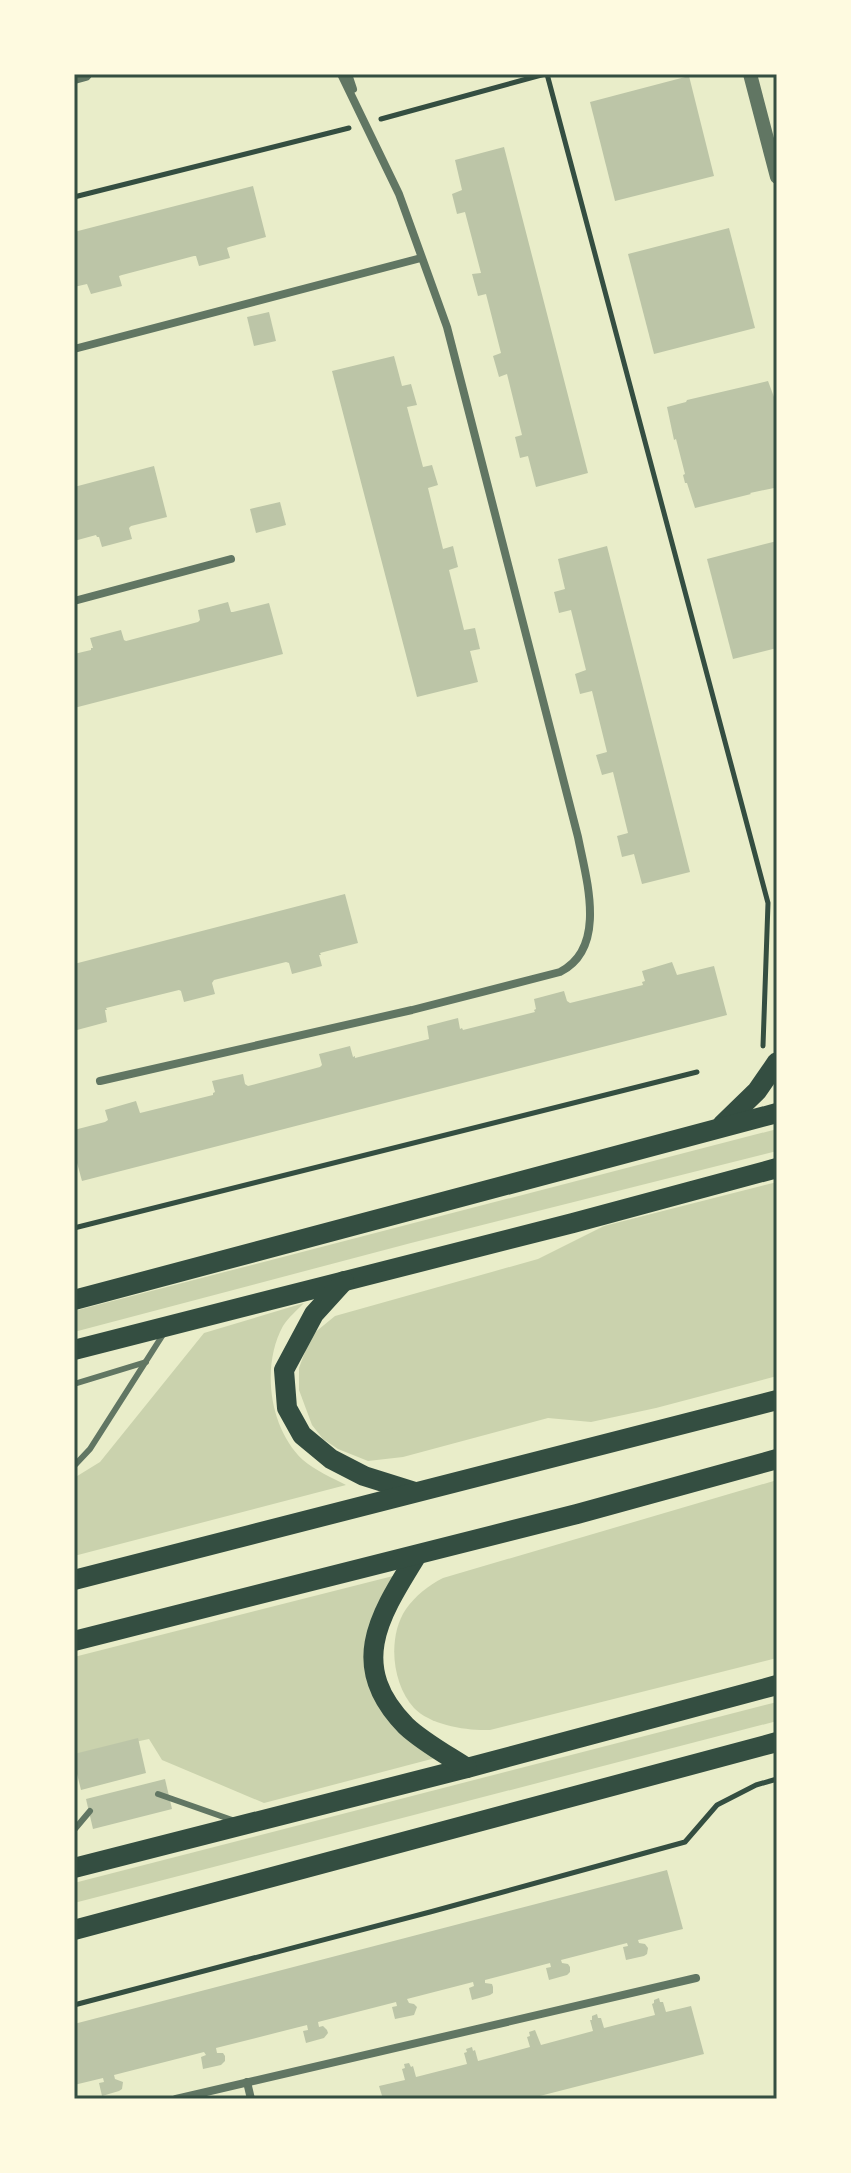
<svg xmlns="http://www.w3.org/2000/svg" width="851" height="2173" font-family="'Archivo Narrow',sans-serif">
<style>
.green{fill:#cad2ad}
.building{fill:#bcc5a7}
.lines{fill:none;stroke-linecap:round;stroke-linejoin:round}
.path{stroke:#344e41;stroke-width:5}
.service{stroke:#617663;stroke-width:6}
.minor{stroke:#617663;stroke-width:8}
.tertiary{stroke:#617663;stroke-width:14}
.primary{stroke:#344e41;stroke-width:20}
.trunk{stroke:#344e41;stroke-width:20}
.neatline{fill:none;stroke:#344e41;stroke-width:3}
</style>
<rect width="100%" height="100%" fill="#e9edc9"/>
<g class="green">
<path d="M777,1129V1151L411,1243L74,1332V1311Z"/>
<path d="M777,1182V1376L656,1408L591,1422L548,1418L403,1457L368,1461L338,1449L323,1439L312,1425L299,1390V1368L306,1349L313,1334L335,1316L538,1259L604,1226Z"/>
<path d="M304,1303C297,1310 288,1318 283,1326C261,1366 269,1428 303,1460C315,1470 332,1478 346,1485L74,1556V1478L100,1462L204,1333Z"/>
<path d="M777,1480V1658L490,1730C467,1731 430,1725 414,1708C392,1684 387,1637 406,1609C415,1596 429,1585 443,1578Z"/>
<path d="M397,1575C370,1613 367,1622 367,1669L443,1756L264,1803L162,1760L149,1739L74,1755V1657Z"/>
<path d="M777,1702V1721L74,1903V1883Z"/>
</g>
<g class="building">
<path d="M689,76L714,176L615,201L590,102Z"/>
<path d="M504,147L588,473L536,487L528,456L520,458L515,437L522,435L507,374L499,377L493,356L501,353L486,294L478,296L472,274L481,273L465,212L457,214L452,194L462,190L455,160Z"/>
<path d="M253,186L266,237L229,247L227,248L230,258L199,266L196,256H194L122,275L119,276L122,286L91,294L87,284L74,287V232Z"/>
<path d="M729,228L755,328L654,354L628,254Z"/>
<path d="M269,312L276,341L254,346L247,317Z"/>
<path d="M394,356L402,386L411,384L417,405L407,407L423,467L432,465L438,485L428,488L443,549L453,546L458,567L449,570L464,630L475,628L480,649L470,651L478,682L417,697L332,371Z"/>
<path d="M768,381L777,405L774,406L777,417V485L774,488L750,493L751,494L695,508L687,483H685L683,475L685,474L676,439L674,440L667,407L686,402L687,400Z"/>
<path d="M154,466L167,517L131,526L129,528L132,539L102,547L99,537H97L96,535L74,541V487Z"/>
<path d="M280,502L286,525L256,533L250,509Z"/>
<path d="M777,541V648L733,659L707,559Z"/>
<path d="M607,546L690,872L642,884L634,854L622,857L617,836L628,833L613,772L602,775L596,755L607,752L592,691L580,694L575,674L586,670L571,610L559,613L554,592L565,589L558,559Z"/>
<path d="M228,602L231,612H233L269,603L283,654L74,708V654L91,650V648H93L90,638L121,630L124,640L126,641L198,622L200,620L198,610Z"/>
<path d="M345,894L358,943L320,953L321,955H319L322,966L292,974L289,963L286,962L214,980L212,983L215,994L184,1002L181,991L179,990L106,1008L107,1010H105L107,1022L77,1030L74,1019V964Z"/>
<path d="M672,962L677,975L714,966L727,1015L82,1181L74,1152V1130L105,1122L108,1120L105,1110L136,1101L140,1113L213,1095V1093L215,1092L212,1081L243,1074L245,1084L248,1086L320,1067L322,1065L319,1054L350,1046L353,1057L355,1056V1058L429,1039L427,1026L458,1018L460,1029L462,1028L463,1030L535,1012L534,1010L536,1009L534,999L564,991L567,1001L570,1003L643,985L642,982L645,981L642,971Z"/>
<path d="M138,1738L146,1773L81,1790L74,1762V1754Z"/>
<path d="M165,1779L172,1809L93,1829L86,1799Z"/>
<path d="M667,1870L683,1929L638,1940L639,1943L645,1944L648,1948L647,1954L644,1956L626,1960L623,1947L628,1946L627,1943L561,1960L562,1963L568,1964L570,1967V1972L567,1975L549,1980L546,1968L551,1967L550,1963L485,1980V1983L492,1984L493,1987V1993L490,1995L472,2000L469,1988L474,1986L473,1982L407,1999L409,2003L414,2004L417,2007L414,2015L395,2019L392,2007L397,2006L396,2002L318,2022L319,2027L323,2026L327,2030L328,2033L324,2038L306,2043L303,2031L308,2030L307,2025L216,2048L217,2053H223L225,2056V2061L221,2065L203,2069L201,2057L206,2055L204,2052L114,2075L115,2079L123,2082L122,2089L119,2091L102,2096L99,2083L104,2082L103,2078L74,2085V2024Z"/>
<path d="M659,1998L660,2002H663L666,2012L691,2006L704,2054L528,2099H383L379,2086L405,2080L402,2069L405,2068L404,2064L409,2063L411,2067L413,2066L416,2077L467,2064L464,2053L467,2052L466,2049L472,2047L473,2051L475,2050L478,2061L530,2047L527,2037L530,2036L529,2032L535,2030L541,2045L593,2031L590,2020H592V2016L597,2014L598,2018H601L604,2028L655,2015L652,2004L654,2003V2000Z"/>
</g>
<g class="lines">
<g class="path">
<path d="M547,74L768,903L763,1046"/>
<path d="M381,119L545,74"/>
<path d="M74,197L349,128"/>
<path d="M74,1228L697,1072"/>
<path d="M74,2005L430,1912L685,1842L717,1805L756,1785L777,1779"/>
</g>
<g class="service">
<path d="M74,1384L146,1362"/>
<path d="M74,1466L90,1449L164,1333"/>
<path d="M158,1794L235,1821"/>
<path d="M74,1830L90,1811"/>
</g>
<g class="minor">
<path d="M348,74L353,89"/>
<path d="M74,349L421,258"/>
<path d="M74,601L231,559"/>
<path d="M100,1081L412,1010L560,972C608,948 586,878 578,837L447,327L399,194L341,74"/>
<path d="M247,2082L251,2099"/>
<path d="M176,2099L696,1978"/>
</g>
<g class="tertiary">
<path d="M750,74L777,177"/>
<path d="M74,77L85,74"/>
</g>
<g class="primary">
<path d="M722,1125L757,1091L777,1062"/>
<path d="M74,1300L777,1113"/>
<path d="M74,1350L573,1223L777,1168"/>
<path d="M74,1868L467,1768L777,1685"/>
<path d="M74,1930L777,1742"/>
</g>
<g class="trunk">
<path d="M344,1281L314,1314L284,1370L287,1408L302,1435L331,1459L364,1476L415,1492"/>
<path d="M417,1555C380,1615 346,1665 406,1726C423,1742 447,1755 467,1768"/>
<path d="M74,1580L777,1400"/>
<path d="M74,1641L577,1514L777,1459"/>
</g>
</g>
<rect width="851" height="2173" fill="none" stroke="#fefae0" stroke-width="152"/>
<rect x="76" y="76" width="699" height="2021" class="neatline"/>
</svg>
